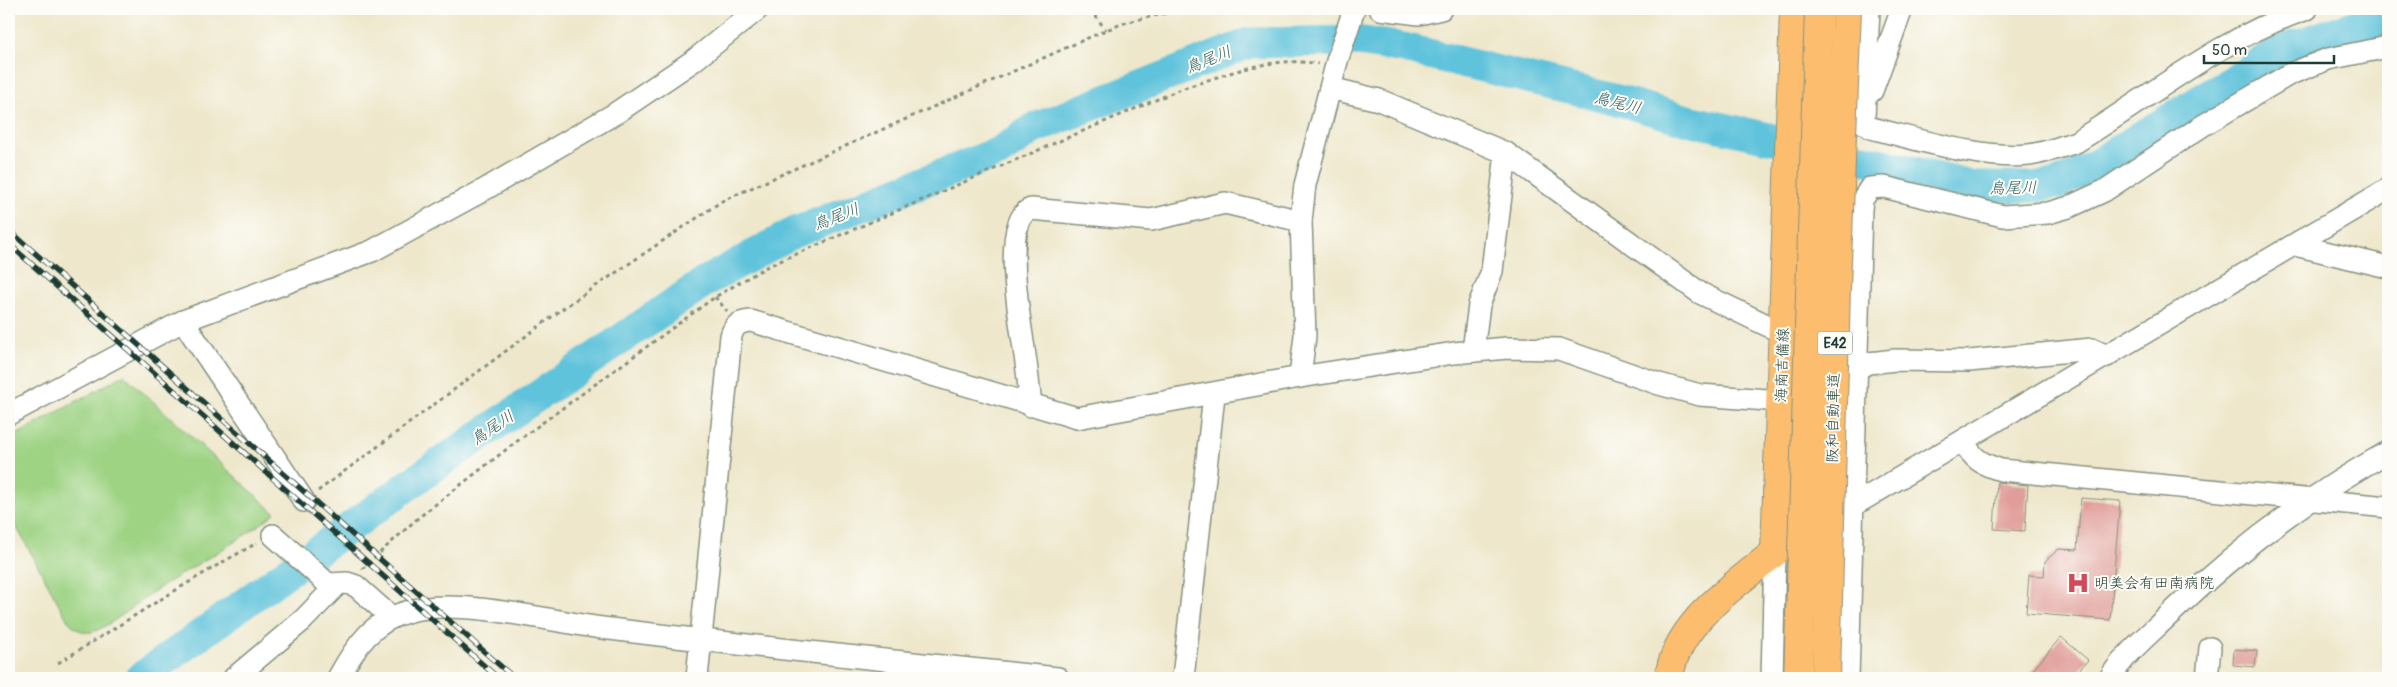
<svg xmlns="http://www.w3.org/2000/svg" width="2397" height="687" font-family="Pangolin,'Klee One',sans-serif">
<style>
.pitch{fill:#9ed384;stroke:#5e885c}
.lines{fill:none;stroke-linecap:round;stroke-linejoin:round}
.river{stroke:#5ec3db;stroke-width:31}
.building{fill:#e09d99}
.minor-casing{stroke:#869280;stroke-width:24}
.major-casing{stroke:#869280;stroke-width:30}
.path{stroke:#869280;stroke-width:3;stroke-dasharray:4 4;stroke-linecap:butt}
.minor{stroke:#fff;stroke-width:21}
.major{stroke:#fcbd6e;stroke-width:28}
.rail-casing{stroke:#1f3d34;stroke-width:5.5}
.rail{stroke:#fdfcf7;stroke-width:4;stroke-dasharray:11;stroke-linecap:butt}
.highway-bridge-casing{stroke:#869280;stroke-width:30;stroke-linecap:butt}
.highway-bridge{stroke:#fcbd6e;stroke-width:28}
.labels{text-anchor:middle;stroke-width:4;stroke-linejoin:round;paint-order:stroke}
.shield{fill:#fdfcf7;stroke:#62766e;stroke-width:1}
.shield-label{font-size:14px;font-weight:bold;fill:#1f3d34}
.street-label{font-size:15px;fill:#1f3d34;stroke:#fdfcf7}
.poi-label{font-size:15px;fill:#1f3d34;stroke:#fdfcf7;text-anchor:start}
.water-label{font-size:16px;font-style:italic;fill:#2f5e5e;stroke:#fdfcf7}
</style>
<rect width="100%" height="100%" fill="#fdfcf7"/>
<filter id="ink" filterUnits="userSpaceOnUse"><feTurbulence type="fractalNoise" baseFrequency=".02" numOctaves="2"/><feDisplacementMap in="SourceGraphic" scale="10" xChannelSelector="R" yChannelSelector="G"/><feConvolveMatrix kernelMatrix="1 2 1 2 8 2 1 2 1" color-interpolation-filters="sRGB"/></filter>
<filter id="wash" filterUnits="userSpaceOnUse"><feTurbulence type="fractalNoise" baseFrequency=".0096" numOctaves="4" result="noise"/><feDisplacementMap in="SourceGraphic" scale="20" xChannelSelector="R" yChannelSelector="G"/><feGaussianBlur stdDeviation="1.12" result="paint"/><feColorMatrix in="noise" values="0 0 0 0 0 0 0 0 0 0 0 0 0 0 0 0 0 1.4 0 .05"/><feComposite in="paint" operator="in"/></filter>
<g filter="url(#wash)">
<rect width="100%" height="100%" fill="#eee7cb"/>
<path class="pitch" d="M124,375L275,513C238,543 195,564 156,590C140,600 108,629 91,632C82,634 74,627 68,621L9,513V439Z"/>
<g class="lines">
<path class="river" d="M140,678L431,469L706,281L793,233L999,152L1033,129L1249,43L1358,41L1404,48L1610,98L1679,118L1863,159L1975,187H2035L2058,184L2098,163L2281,50L2356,25L2388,22"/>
</g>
<g id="blocks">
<g class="building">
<path d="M1997,482L2028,485L2025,531L1994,529Z"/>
<path d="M2081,498L2120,501L2110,620L2026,613L2029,575L2044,576L2045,561L2059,549L2077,550Z"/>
<path d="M2061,637L2088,660L2072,678H2026Z"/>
<path d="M2234,649L2257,651L2255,667L2233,665Z"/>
</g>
</g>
</g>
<g filter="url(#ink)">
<use href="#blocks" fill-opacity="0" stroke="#869280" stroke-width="1"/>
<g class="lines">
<defs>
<g id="minor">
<path d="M1380,9L1419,14L1441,9"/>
<path d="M1869,9L1864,118L1865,124L1871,128C1917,139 1983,160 2029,155C2045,153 2061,147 2076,142C2152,96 2222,37 2307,9"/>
<path d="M1330,88L1379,100L1506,153L1700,293L1783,333"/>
<path d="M1872,91L1902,9"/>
<path d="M2295,245L2388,267"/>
<path d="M183,321L304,501"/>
<path d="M1473,351L1479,305L1492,271L1506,153"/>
<path d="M1844,373L1869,363L1895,360L1969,361L2092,349L2107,356"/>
<path d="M1300,377L1305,336L1301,221L1305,185L1337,61L1354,9"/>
<path d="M1031,406C1029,387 1027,368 1024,349C1021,325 1000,219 1031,209L1151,220L1225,203L1301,221"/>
<path d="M9,414L183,321L372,251L482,191L616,113L693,61L758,9"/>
<path d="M1963,441C1973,459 1981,464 2001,470L2388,507"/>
<path d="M1842,512L2388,189"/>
<path d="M273,535L328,584L347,583L356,586L391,617"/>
<path d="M234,678L303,620L338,584"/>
<path d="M338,678C355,647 373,620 410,611C460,598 549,621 602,628C753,647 906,662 1058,678"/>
<path d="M697,678L731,336C734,325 739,322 751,321L1077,418L1300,377L1454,353L1507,348L1559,349L1659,384L1700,395L1781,401"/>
<path d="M1183,678L1214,395"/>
<path d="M1772,678L1775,552L1783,547"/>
<path d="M1848,678L1861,209L1862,200L1870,188L1884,187L2003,216L2048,213L2069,207L2104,191L2202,126L2290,74L2328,59L2388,47"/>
<path d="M2110,678C2124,655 2147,636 2167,617C2234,552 2307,497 2388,452"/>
<path d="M2207,678L2210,648"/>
</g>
<path id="major" d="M1669,678C1676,622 1735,586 1775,552L1794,9"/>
</defs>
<use href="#minor" class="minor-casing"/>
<use href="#major" class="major-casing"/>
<g class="path">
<path d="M1090,9L1106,30"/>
<path d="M715,297L727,311"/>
<path d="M318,491L565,307L722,201L1106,30L1127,22L1184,9"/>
<path d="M362,569L418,518L516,442L715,297L766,267L1181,89C1225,75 1271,55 1318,64"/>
<path d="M58,663C124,623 189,580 257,543"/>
</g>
<use href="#minor" class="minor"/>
<use href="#major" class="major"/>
<defs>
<g id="rail">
<path d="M9,230L514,678"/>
<path d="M9,244L498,678"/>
</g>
</defs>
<use href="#rail" class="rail-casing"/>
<use href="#rail" class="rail"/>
<defs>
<g id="highway-bridge">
<path d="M1798,678L1819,9"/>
<path d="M1826,678L1836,287L1847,9"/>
</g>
</defs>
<use href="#highway-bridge" class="highway-bridge-casing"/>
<use href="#highway-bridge" class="highway-bridge"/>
</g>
</g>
<defs>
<symbol id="hospital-bare" viewBox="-9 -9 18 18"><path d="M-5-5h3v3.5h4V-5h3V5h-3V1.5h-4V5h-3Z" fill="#d1495b" stroke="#fdfcf7" stroke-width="2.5" paint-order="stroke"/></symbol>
</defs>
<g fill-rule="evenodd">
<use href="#hospital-bare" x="2062" y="567" width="32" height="32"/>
</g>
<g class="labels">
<rect class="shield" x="1817.5" y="331.5" width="35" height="23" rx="4"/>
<g class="shield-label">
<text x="1835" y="348">E42</text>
</g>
<g class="street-label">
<text transform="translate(1782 365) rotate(-88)" y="5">海南吉備線</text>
<text transform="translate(1833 418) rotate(-89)" y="5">阪和自動車道</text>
</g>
<g class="poi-label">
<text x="2094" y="588">明美会有田南病院</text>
</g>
<g class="water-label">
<text transform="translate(1208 59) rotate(-22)" y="6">鳥尾川</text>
<text transform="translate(1618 102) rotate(14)" y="6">鳥尾川</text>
<text transform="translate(2013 187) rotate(-1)" y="6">鳥尾川</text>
<text transform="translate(836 216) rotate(-21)" y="6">鳥尾川</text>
<text transform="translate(492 427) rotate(-34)" y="6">鳥尾川</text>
</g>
</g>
<rect width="2397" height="687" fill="none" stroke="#fdfcf7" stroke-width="30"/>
<path d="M2204 55v8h130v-8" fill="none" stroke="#1f3d34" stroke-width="2.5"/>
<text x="2212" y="55" font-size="15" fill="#1f3d34" stroke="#fdfcf7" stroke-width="4" paint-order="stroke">50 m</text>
</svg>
